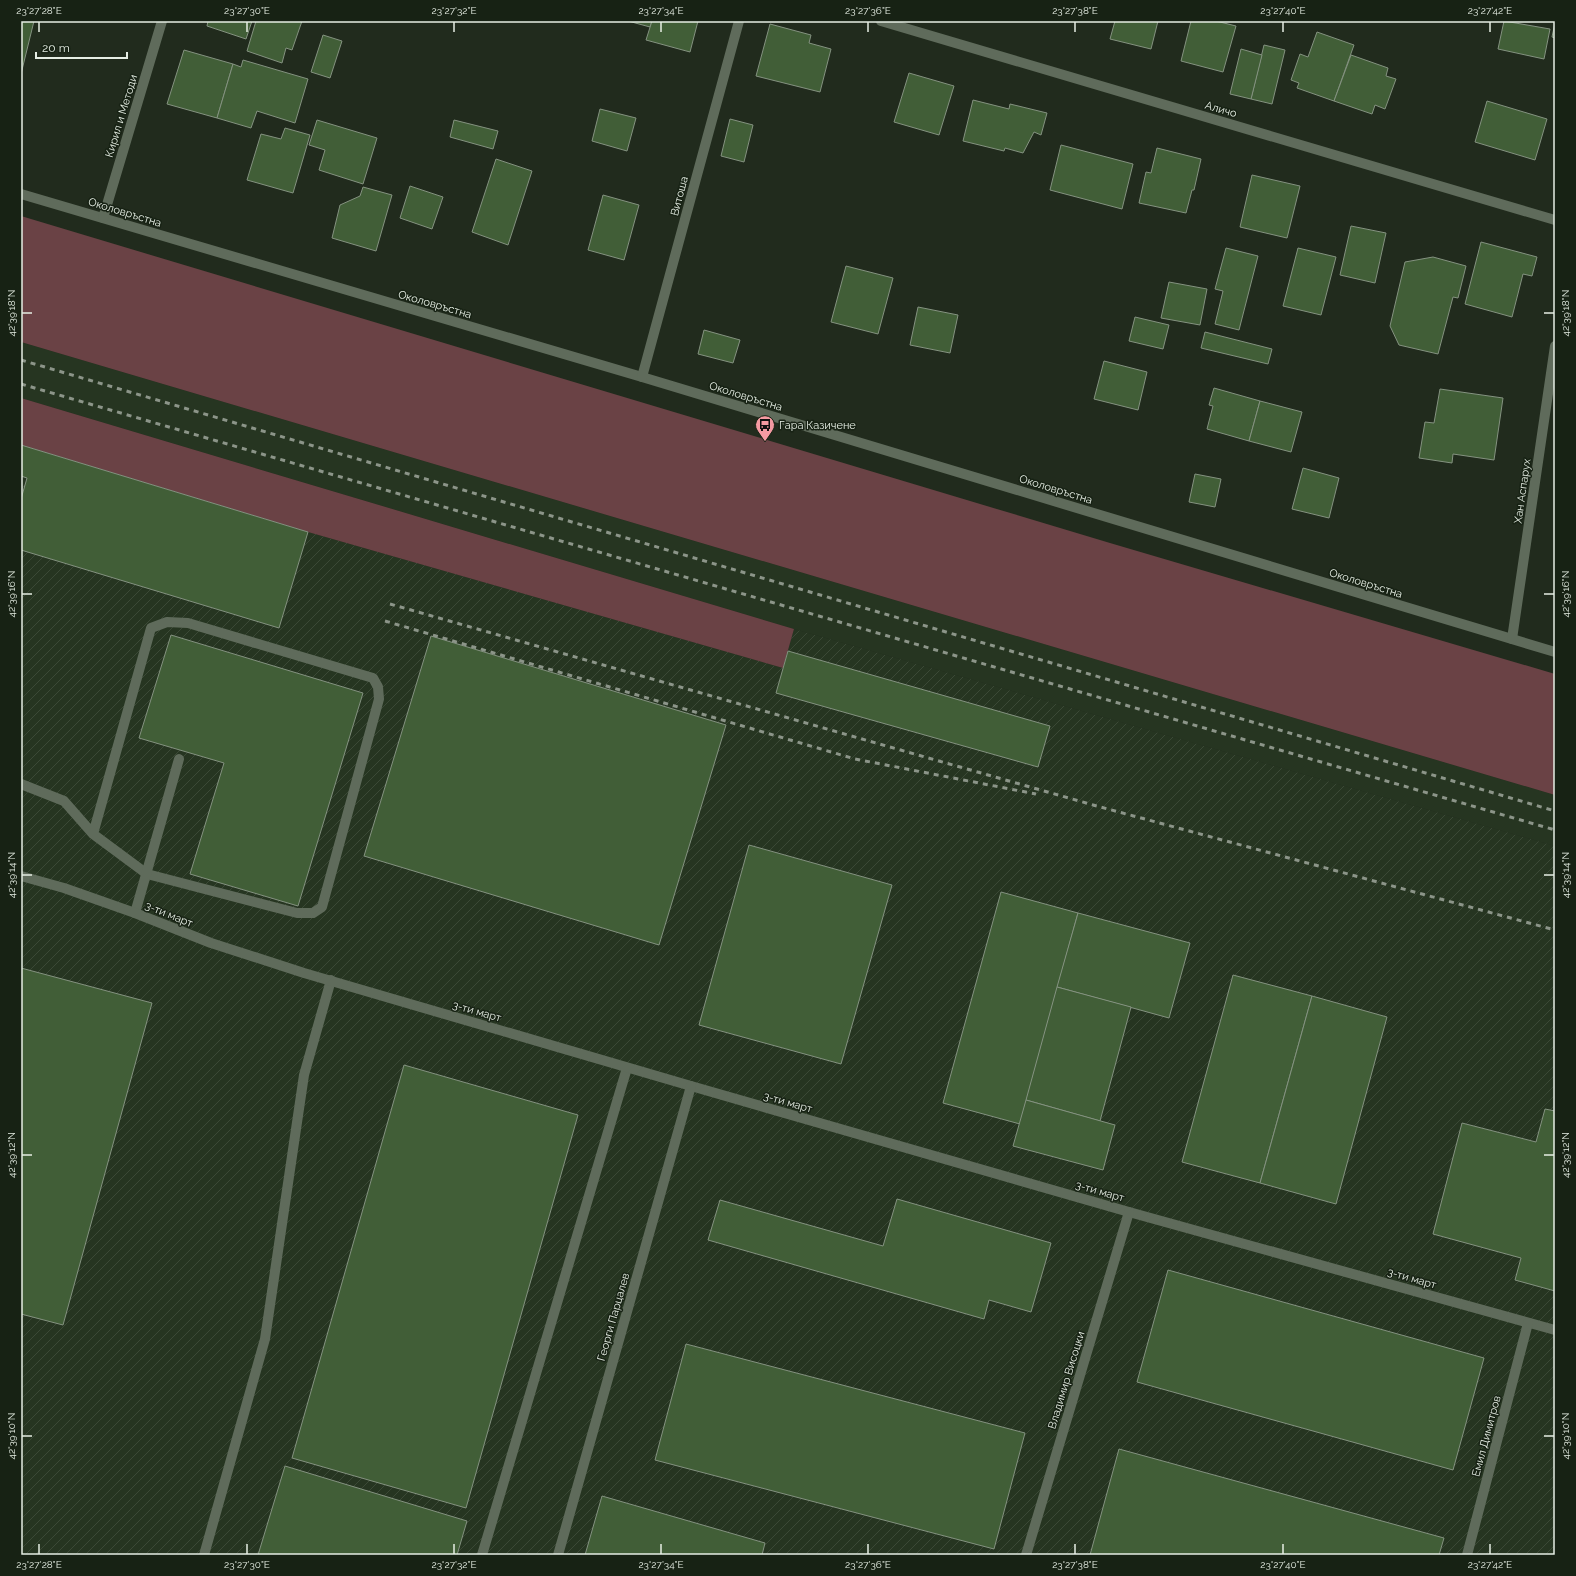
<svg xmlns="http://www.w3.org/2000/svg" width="1576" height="1576" font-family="Raleway,sans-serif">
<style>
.built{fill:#263521}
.industrial{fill:url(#industrial-furrows)}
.green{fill:#6a4245}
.building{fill:#415e37;stroke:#849280}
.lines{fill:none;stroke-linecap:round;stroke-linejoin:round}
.lane{stroke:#5f6b5b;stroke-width:10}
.street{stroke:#5f6b5b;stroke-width:10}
.rail{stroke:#8c9589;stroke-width:3;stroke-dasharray:5 5;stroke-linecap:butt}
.ticks{fill:none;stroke:#e6eee4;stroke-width:1.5}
.labels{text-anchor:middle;stroke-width:3;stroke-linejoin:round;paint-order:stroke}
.street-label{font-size:11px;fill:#e6eee4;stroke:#172214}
.poi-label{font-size:11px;fill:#e6eee4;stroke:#172214;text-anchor:start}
.neatline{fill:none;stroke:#e6eee4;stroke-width:1.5}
.ticks-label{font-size:10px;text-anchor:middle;fill:#e6eee4}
</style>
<defs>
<pattern id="industrial-furrows" width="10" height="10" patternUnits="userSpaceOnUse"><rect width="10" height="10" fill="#263521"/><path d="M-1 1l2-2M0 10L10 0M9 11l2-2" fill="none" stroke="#3b4936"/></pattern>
</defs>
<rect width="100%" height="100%" fill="#212b1d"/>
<path class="built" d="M21,342L1555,795V846L794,629L21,398Z"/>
<path class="industrial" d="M21,445L308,532L783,668L794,629L1555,846V1555H21Z"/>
<g class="green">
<path d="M21,216L1110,543L1555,674V795L21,342Z"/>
<path d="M21,398L794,629L783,668L308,532L21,445Z"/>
</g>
<g class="building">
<path d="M21,21H34L21,74Z"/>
<path d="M208,21H252L246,39L207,26Z"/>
<path d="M256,21H302L292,50L286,48L282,63L247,51Z"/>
<path d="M628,21H652L650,27Z"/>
<path d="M652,21H698L690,52L646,40Z"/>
<path d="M1115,21H1158L1151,49L1110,39Z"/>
<path d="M1191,21H1216L1236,26L1223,72L1181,61Z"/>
<path d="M1504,21L1550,29L1544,59L1498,49Z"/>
<path d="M1555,23V38L1552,37Z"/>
<path d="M770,24L811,35L809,43L831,49L820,92L756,76Z"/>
<path d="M1317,32L1354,45L1334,101L1297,88L1299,83L1291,80L1300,54L1308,57Z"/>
<path d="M323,35L342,41L330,78L311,72Z"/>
<path d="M1264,45L1285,50L1272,104L1251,99Z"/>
<path d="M1241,49L1262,55L1251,99L1230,94Z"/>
<path d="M184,50L233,64L217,118L167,104Z"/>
<path d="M1351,55L1388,68L1386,76L1396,79L1385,109L1375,105L1372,114L1334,101Z"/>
<path d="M243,60L308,79L295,123L257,111L251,128L217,118L233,64L241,67Z"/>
<path d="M909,73L954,86L939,135L894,122Z"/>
<path d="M973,100L1009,109L1010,104L1047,113L1041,135L1034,132L1023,153L1005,148L1004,151L963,141Z"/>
<path d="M1487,101L1547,119L1535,160L1475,142Z"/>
<path d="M600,109L636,118L627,151L592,141Z"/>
<path d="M730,119L753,125L744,162L721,156Z"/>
<path d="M317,120L377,138L363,184L319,170L325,150L309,145Z"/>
<path d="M454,120L498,131L493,149L450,137Z"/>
<path d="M285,128L310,135L293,193L247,180L261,134L281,139Z"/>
<path d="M1061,145L1133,164L1122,209L1050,190Z"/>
<path d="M1157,148L1201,159L1194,190H1192L1186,213L1139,203L1146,172L1151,173Z"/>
<path d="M496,159L532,171L508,245L472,232Z"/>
<path d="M1252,175L1300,186L1287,238L1240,227Z"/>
<path d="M410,186L443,197L432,229L400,218Z"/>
<path d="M363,187L392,195L376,251L332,238L340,205L360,196Z"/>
<path d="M603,195L639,205L624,260L588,250Z"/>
<path d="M1351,226L1386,233L1375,283L1340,275Z"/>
<path d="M1481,242L1537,257L1532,276L1523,274L1512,317L1465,304Z"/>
<path d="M1226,248L1258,256L1239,330L1215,324L1223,291L1215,289Z"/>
<path d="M1298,248L1336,257L1321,315L1283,306Z"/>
<path d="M1433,257L1466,266L1458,298L1453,297L1438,354L1399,345L1390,326L1405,262Z"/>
<path d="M846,266L893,278L878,334L831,322Z"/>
<path d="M1169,282L1207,289L1200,325L1161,318Z"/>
<path d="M918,307L958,315L950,353L910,345Z"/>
<path d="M1135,317L1169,325L1163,349L1129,341Z"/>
<path d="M704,330L740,340L733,363L698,354Z"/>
<path d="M1205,332L1272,349L1268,364L1201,348Z"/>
<path d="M1104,361L1147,372L1138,410L1094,399Z"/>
<path d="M1214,388L1260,401L1249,441L1207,429L1213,406L1209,405Z"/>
<path d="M1440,389L1503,398L1494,460L1453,454L1452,463L1419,458L1425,422L1434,423Z"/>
<path d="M1260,401L1302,412L1291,452L1249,441Z"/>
<path d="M21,445L308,532L279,628L21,550V499L27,478L21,476Z"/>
<path d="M1303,468L1339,478L1329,518L1292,509Z"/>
<path d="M1195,474L1221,479L1215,507L1189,502Z"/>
<path d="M171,635L363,693L298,906L190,874L224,763L139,738Z"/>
<path d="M431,636L726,725L659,945L364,856Z"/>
<path d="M788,651L1050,726L1038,767L776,693Z"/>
<path d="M749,845L892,885L841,1064L699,1025Z"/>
<path d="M1001,892L1078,913L1020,1124L943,1103Z"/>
<path d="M1078,913L1190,943L1169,1018L1057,987Z"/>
<path d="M21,968L152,1003L63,1325L21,1314Z"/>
<path d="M1233,975L1312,996L1260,1183L1182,1162Z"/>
<path d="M1057,987L1131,1007L1100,1121L1026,1100Z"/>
<path d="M1312,996L1387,1017L1336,1204L1260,1183Z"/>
<path d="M404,1065L578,1115L466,1508L292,1458Z"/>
<path d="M1026,1100L1115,1125L1103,1170L1013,1146Z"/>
<path d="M1545,1109L1555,1111V1291L1515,1280L1521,1258L1433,1234L1462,1123L1536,1142Z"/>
<path d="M897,1199L1051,1243L1031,1312L989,1300L984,1319L708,1240L720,1200L883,1246Z"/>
<path d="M1168,1270L1484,1358L1453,1470L1137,1382Z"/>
<path d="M686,1344L1025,1433L994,1549L655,1460Z"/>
<path d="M1119,1449L1444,1538L1439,1555H1090Z"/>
<path d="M285,1466L467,1521L457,1555H258Z"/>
<path d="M602,1496L765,1543L762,1555H585Z"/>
</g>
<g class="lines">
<g class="lane">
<path d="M21,784L64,801L93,834L147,874L297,913H313L322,907L379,699L378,687L373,678L188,623L167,622L151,628L93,834"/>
<path d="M135,913L179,759"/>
<path d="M204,1555L265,1339L304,1075L331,980"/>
<path d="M482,1555L627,1068"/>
</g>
<g class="street">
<path d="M881,21L1555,220"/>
<path d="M21,194L642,377L1555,652"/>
<path d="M103,218L162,21"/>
<path d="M642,377L739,21"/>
<path d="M1512,639L1555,346"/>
<path d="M21,876L64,888L135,913L211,943L304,973L691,1086L1129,1212L1555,1330"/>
<path d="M558,1555L691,1086"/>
<path d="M1026,1555L1129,1212"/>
<path d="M1467,1555L1528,1323"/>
</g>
<g class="rail">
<path d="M21,360L1555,811"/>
<path d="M21,384L1555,830"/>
<path d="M390,604L1093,805L1555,930"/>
<path d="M385,621L855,759L1036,794"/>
</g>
</g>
<path class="ticks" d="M39,22V32M247,22V32M454,22V32M661,22V32M868,22V32M1075,22V32M1283,22V32M1490,22V32M22,313H32M1544,313H1554M22,594H32M1544,594H1554M22,875H32M1544,875H1554M22,1155H32M1544,1155H1554M22,1436H32M1544,1436H1554M39,1544V1554M247,1544V1554M454,1544V1554M661,1544V1554M868,1544V1554M1075,1544V1554M1283,1544V1554M1490,1544V1554"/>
<defs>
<symbol id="bus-pin" viewBox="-11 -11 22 30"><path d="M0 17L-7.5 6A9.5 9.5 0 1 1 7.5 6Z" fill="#f49aa2" stroke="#172214"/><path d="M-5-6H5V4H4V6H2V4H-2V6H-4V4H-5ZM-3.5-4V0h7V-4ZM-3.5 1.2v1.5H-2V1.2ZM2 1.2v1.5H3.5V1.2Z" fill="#111"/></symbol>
</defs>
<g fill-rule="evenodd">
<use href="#bus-pin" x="754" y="414" width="22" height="30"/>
</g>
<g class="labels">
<g class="street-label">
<text transform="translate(1221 109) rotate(16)" y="4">Аличо</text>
<text transform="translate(121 116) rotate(-73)" y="4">Кирил и Методи</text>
<text transform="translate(679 196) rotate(-75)" y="4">Витоша</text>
<text transform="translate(125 212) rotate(17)" y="4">Околовръстна</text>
<text transform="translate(435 304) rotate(16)" y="4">Околовръстна</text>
<text transform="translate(746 396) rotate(17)" y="4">Околовръстна</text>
<text transform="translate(1056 489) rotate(17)" y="4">Околовръстна</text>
<text transform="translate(1522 491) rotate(-82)" y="4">Хан Аспарух</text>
<text transform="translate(1366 583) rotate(17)" y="4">Околовръстна</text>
<text transform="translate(169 914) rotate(22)" y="4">3-ти март</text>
<text transform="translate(477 1011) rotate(16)" y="4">3-ти март</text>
<text transform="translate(788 1102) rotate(16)" y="4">3-ти март</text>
<text transform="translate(1100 1191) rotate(16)" y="4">3-ти март</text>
<text transform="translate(1412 1278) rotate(16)" y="4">3-ти март</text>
<text transform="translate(613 1317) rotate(-74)" y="4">Георги Парцалев</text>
<text transform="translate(1066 1380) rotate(-73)" y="4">Владимир Висоцки</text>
<text transform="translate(1486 1436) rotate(-75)" y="4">Емил Димитров</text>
</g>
<g class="poi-label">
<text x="779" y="429">Гара Казичене</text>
</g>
</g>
<rect width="1576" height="1576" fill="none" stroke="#172214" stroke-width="44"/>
<path d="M36 52v6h91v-6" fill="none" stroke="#e6eee4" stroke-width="2"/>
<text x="42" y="52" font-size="12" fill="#e6eee4" stroke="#172214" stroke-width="3" paint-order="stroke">20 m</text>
<rect x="22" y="22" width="1532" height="1532" class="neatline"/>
<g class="ticks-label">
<text x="39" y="14">23°27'28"E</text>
<text x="247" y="14">23°27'30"E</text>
<text x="454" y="14">23°27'32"E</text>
<text x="661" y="14">23°27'34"E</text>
<text x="868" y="14">23°27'36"E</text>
<text x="1075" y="14">23°27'38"E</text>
<text x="1283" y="14">23°27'40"E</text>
<text x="1490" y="14">23°27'42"E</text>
<text transform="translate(11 313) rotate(-90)" y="4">42°39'18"N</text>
<text transform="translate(1565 313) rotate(-90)" y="4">42°39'18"N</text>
<text transform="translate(11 594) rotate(-90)" y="4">42°39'16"N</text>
<text transform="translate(1565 594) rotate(-90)" y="4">42°39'16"N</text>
<text transform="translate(11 875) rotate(-90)" y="4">42°39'14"N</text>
<text transform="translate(1565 875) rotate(-90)" y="4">42°39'14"N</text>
<text transform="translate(11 1155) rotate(-90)" y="4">42°39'12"N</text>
<text transform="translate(1565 1155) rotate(-90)" y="4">42°39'12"N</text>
<text transform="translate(11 1436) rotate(-90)" y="4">42°39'10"N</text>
<text transform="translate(1565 1436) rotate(-90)" y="4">42°39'10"N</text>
<text x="39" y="1568">23°27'28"E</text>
<text x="247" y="1568">23°27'30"E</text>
<text x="454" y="1568">23°27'32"E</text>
<text x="661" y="1568">23°27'34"E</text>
<text x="868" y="1568">23°27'36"E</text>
<text x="1075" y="1568">23°27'38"E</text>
<text x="1283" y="1568">23°27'40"E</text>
<text x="1490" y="1568">23°27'42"E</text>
</g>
</svg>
